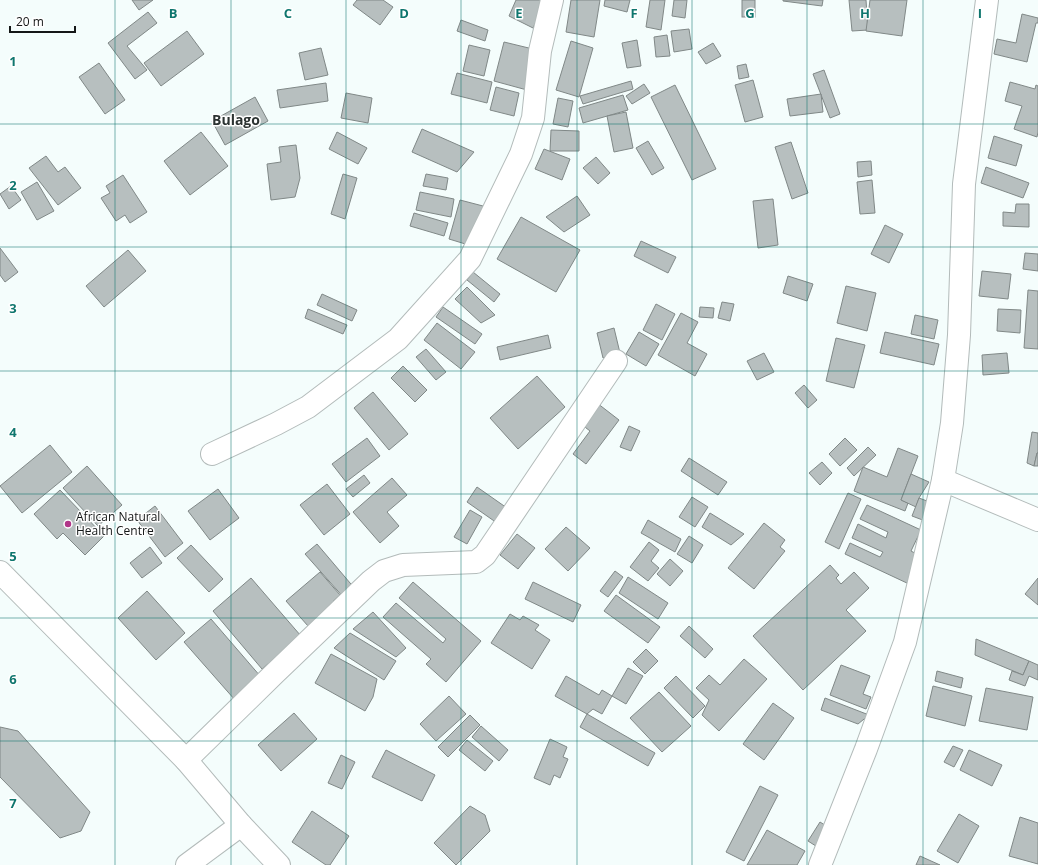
<svg xmlns="http://www.w3.org/2000/svg" width="1038" height="865" font-family="'Open Sans',sans-serif">
<style>
.building{fill:#b7bfbf;stroke:#808887}
.lines{fill:none;stroke-linecap:round;stroke-linejoin:round}
.minor-casing{stroke:#b3bbba;stroke-width:24}
.minor{stroke:#fff;stroke-width:22}
.grid{fill:none;stroke:#0f766e;stroke-width:1;stroke-opacity:0.55}
.poi-dot{fill:#b13689;stroke:#fff;stroke-width:1.5}
.labels{text-anchor:middle;stroke-width:3;stroke-linejoin:round;paint-order:stroke}
.poi-label{font-size:12px;fill:#141717;stroke:#fff;text-anchor:start}
.quarter-label{font-size:14px;font-weight:bold;fill:#2c3332;stroke:#fff}
.grid-label{font-size:13px;text-anchor:middle;font-weight:bold;fill:#0f766e;stroke:#fff;stroke-width:3;stroke-linejoin:round;paint-order:stroke}
</style>
<rect width="100%" height="100%" fill="#f4fdfc"/>
<g class="building">
<path d="M132,0H153L139,10Z"/>
<path d="M357,0H383L393,7L380,25L353,5Z"/>
<path d="M516,0H546L533,28L509,16Z"/>
<path d="M571,0H600L594,37L566,32Z"/>
<path d="M605,0H630L627,12L604,6Z"/>
<path d="M650,0H665L661,30L646,27Z"/>
<path d="M674,0H687L685,18L672,16Z"/>
<rect x="742" y="0" width="13" height="17"/>
<path d="M783,0H823L822,6L783,1Z"/>
<path d="M849,0H866L868,30L852,31Z"/>
<path d="M870,0H907L902,36L866,31Z"/>
<path d="M148,12L157,23L127,46L147,70L135,79L108,43Z"/>
<path d="M1022,14L1038,18V23H1036L1027,62L994,54L997,39L1016,43Z"/>
<path d="M461,20L488,30L485,41L457,31Z"/>
<path d="M689,29L692,49L674,52L671,31Z"/>
<path d="M187,31L204,54L161,86L144,63Z"/>
<path d="M667,35L670,56L656,57L654,37Z"/>
<path d="M637,40L641,66L627,68L622,43Z"/>
<path d="M571,41L593,48L579,97L556,90Z"/>
<path d="M504,42L537,50L527,90L494,81Z"/>
<path d="M713,43L721,56L706,64L698,52Z"/>
<path d="M469,45L490,50L484,76L463,71Z"/>
<path d="M321,48L328,75L305,80L299,53Z"/>
<path d="M99,63L125,100L105,114L79,77Z"/>
<path d="M746,64L749,77L739,79L737,66Z"/>
<path d="M824,70L840,114L830,118L813,74Z"/>
<path d="M457,73L492,82L487,103L451,94Z"/>
<path d="M753,80L763,117L745,122L735,85Z"/>
<path d="M631,81L633,89L583,104L580,96Z"/>
<path d="M1010,82L1035,89L1036,85L1038,86V132L1037,137L1014,129L1022,106L1005,101Z"/>
<path d="M326,83L328,101L280,108L277,90Z"/>
<path d="M644,84L650,93L632,104L626,96Z"/>
<path d="M675,85L716,169L692,180L651,97Z"/>
<path d="M496,87L519,93L514,116L490,110Z"/>
<path d="M346,93L372,98L368,123L341,118Z"/>
<path d="M821,94L823,112L790,116L787,99Z"/>
<path d="M623,95L628,110L583,123L579,108Z"/>
<path d="M255,97L268,121L225,145L212,121Z"/>
<path d="M558,98L573,101L568,127L553,124Z"/>
<path d="M626,112L633,148L614,152L607,116Z"/>
<path d="M422,129L474,152L457,172L412,152Z"/>
<path d="M551,130L579,131V151H550Z"/>
<path d="M201,132L228,166L190,195L164,161Z"/>
<path d="M337,132L367,148L358,164L329,149Z"/>
<path d="M994,136L1022,145L1016,166L988,158Z"/>
<path d="M648,141L664,168L652,175L636,148Z"/>
<path d="M791,142L808,193L792,199L775,147Z"/>
<path d="M296,145L300,178L295,197L271,200L267,164L281,162L279,147Z"/>
<path d="M544,149L570,159L562,180L535,169Z"/>
<path d="M46,156L58,172L65,167L81,188L58,205L29,168Z"/>
<path d="M596,157L610,173L598,184L583,168Z"/>
<path d="M871,161L872,175L858,177L857,162Z"/>
<path d="M986,167L1029,183L1023,198L981,183Z"/>
<path d="M343,174L357,178L345,219L331,214Z"/>
<path d="M426,174L448,178L446,190L423,186Z"/>
<path d="M123,175L147,212L130,223L125,215L116,221L101,198L110,193L106,186Z"/>
<path d="M872,180L875,213L860,214L857,182Z"/>
<path d="M37,182L54,211L37,220L21,192Z"/>
<path d="M11,186L21,200L9,209L0,194Z"/>
<path d="M420,192L454,199L451,217L416,210Z"/>
<path d="M577,196L590,215L564,232L546,217Z"/>
<path d="M773,199L778,245L758,248L753,201Z"/>
<path d="M460,200L483,206L472,246L449,239Z"/>
<path d="M1016,204H1029V227L1003,226V212L1015,213Z"/>
<path d="M414,213L448,223L444,236L410,226Z"/>
<path d="M521,217L580,250L556,292L497,259Z"/>
<path d="M885,225L903,234L889,263L871,254Z"/>
<path d="M641,241L676,257L668,273L634,256Z"/>
<path d="M0,248L18,272L5,282L0,275Z"/>
<path d="M128,250L146,271L104,307L86,286Z"/>
<path d="M1025,253L1038,254V271L1023,269Z"/>
<path d="M982,271L1011,274L1008,299L979,296Z"/>
<path d="M473,272L500,294L494,302L467,280Z"/>
<path d="M788,276L813,284L807,301L783,293Z"/>
<path d="M846,286L876,293L867,331L837,323Z"/>
<path d="M467,287L495,315L481,323L455,299Z"/>
<path d="M1028,290L1038,291V349L1024,348Z"/>
<path d="M322,294L357,310L352,321L317,305Z"/>
<path d="M722,302L734,304L730,321L718,318Z"/>
<path d="M656,304L675,314L662,340L643,330Z"/>
<path d="M443,307L482,334L475,344L436,317Z"/>
<path d="M700,307L714,308L713,318L699,317Z"/>
<path d="M308,309L347,325L343,334L305,318Z"/>
<path d="M998,309L1021,310L1020,333L997,331Z"/>
<path d="M681,313L698,322L687,343L707,354L695,376L658,355Z"/>
<path d="M915,315L938,320L934,339L911,334Z"/>
<path d="M437,323L475,352L461,369L424,340Z"/>
<path d="M614,328L620,353L603,358L597,333Z"/>
<path d="M639,332L659,344L646,366L626,354Z"/>
<path d="M885,332L939,344L934,365L880,353Z"/>
<path d="M548,335L551,348L500,360L497,347Z"/>
<path d="M836,338L865,345L854,388L826,381Z"/>
<path d="M426,349L446,372L436,380L416,357Z"/>
<path d="M764,353L774,372L757,380L747,361Z"/>
<path d="M1007,353L1009,373L983,375L982,355Z"/>
<path d="M403,366L427,390L415,402L391,378Z"/>
<path d="M537,376L565,407L518,449L490,418Z"/>
<path d="M804,385L817,400L808,408L795,393Z"/>
<path d="M373,392L408,434L389,450L354,408Z"/>
<path d="M597,403L619,420L586,464L573,454L590,431L581,424Z"/>
<path d="M629,426L640,431L631,451L620,447Z"/>
<path d="M1032,432L1038,433V453H1037L1034,466L1027,463Z"/>
<path d="M367,438L380,456L346,482L332,464Z"/>
<path d="M845,438L857,450L840,466L829,454Z"/>
<path d="M50,445L72,472L22,513L0,486Z"/>
<path d="M868,447L876,455L854,476L847,468Z"/>
<path d="M898,448L918,456L901,500L908,503L905,511L854,491L863,467L887,477Z"/>
<path d="M1037,453H1038V466H1034Z"/>
<path d="M689,458L727,482L718,495L681,471Z"/>
<path d="M822,462L832,473L820,485L809,473Z"/>
<path d="M87,466L122,505L98,526L63,488Z"/>
<path d="M911,474L929,482L919,498L916,507L901,500Z"/>
<path d="M364,475L370,483L353,497L346,489Z"/>
<path d="M392,478L407,495L387,512L399,526L380,543L353,512Z"/>
<path d="M327,484L350,514L324,535L300,505Z"/>
<path d="M477,487L507,508L497,523L467,502Z"/>
<path d="M218,489L239,518L210,540L188,511Z"/>
<path d="M60,490L104,536L85,555L63,533L57,539L34,514Z"/>
<path d="M848,493L861,499L839,549L825,542Z"/>
<path d="M692,497L708,507L695,527L679,517Z"/>
<path d="M919,498L935,504L928,522L912,516Z"/>
<path d="M867,505L921,530L911,551L922,557L909,584L845,554L850,543L880,557L883,552L852,538L858,524L886,538L888,532L860,519Z"/>
<path d="M155,506L183,543L165,557L137,520Z"/>
<path d="M470,510L482,517L467,544L454,537Z"/>
<path d="M710,513L744,534L731,545L702,527Z"/>
<path d="M648,520L681,539L675,552L641,533Z"/>
<path d="M764,523L785,540L780,547L785,551L754,589L728,568Z"/>
<path d="M566,527L590,548L568,571L545,549Z"/>
<path d="M517,534L535,548L518,569L500,555Z"/>
<path d="M689,536L703,545L692,563L677,554Z"/>
<path d="M649,542L659,550L651,561L659,568L648,581L630,567Z"/>
<path d="M317,544L356,590L345,599L305,554Z"/>
<path d="M191,545L223,579L209,592L177,558Z"/>
<path d="M150,547L162,563L142,578L130,563Z"/>
<path d="M670,559L683,571L670,586L657,574Z"/>
<path d="M830,565L839,575L836,578L841,584L854,572L869,588L846,610L866,631L803,690L753,636Z"/>
<path d="M615,571L623,577L608,597L600,591Z"/>
<path d="M320,572L340,595L333,601L338,606L320,615L308,626L286,601Z"/>
<path d="M628,577L668,603L658,619L619,593Z"/>
<path d="M251,578L301,636L262,669L213,611Z"/>
<path d="M1038,578V605L1025,594Z"/>
<path d="M413,582L481,641L446,682L426,664L431,659L383,617L396,603L443,643L446,639L399,598Z"/>
<path d="M533,582L581,605L573,622L525,599Z"/>
<path d="M147,591L185,633L156,660L118,618Z"/>
<path d="M616,595L660,627L648,643L604,611Z"/>
<path d="M373,612L406,648L396,657L353,629Z"/>
<path d="M510,614L520,620L523,616L539,625L535,630L550,640L532,669L491,643Z"/>
<path d="M211,619L261,677L235,700L184,642Z"/>
<path d="M689,626L713,649L705,658L680,636Z"/>
<path d="M350,633L396,661L384,680L334,648Z"/>
<path d="M976,639L1029,661L1023,675L975,655Z"/>
<path d="M646,649L658,661L645,674L633,662Z"/>
<path d="M331,654L377,679L373,697L365,711L315,683Z"/>
<path d="M744,659L767,679L719,731L702,715L709,700L696,688L709,675L720,685Z"/>
<path d="M1029,661L1038,665V680L1029,676L1025,686L1009,680L1012,671L1023,675Z"/>
<path d="M841,665L870,676L863,694L871,697L866,709L830,695Z"/>
<path d="M628,668L643,676L626,704L612,696Z"/>
<path d="M937,671L963,678L961,688L935,681Z"/>
<path d="M566,676L599,695L602,690L612,696L602,714L593,709L587,714L555,696Z"/>
<path d="M676,676L705,706L693,718L664,688Z"/>
<path d="M933,686L972,696L965,726L926,716Z"/>
<path d="M986,688L1033,697L1027,730L979,721Z"/>
<path d="M659,692L691,726L662,752L630,718Z"/>
<path d="M449,696L466,714L436,741L420,724Z"/>
<path d="M825,698L869,715L858,724L821,710Z"/>
<path d="M773,703L794,718L764,760L743,744Z"/>
<path d="M294,713L317,739L281,771L258,745Z"/>
<path d="M587,714L655,753L648,766L580,727Z"/>
<path d="M470,715L480,725L448,757L438,747Z"/>
<path d="M481,726L508,750L499,761L472,737Z"/>
<path d="M0,727L18,731L90,812L81,831L60,838L0,777Z"/>
<path d="M550,739L567,747L563,757L568,759L560,778L554,775L550,785L534,778Z"/>
<path d="M467,740L493,761L485,771L459,750Z"/>
<path d="M953,746L963,750L954,767L944,762Z"/>
<path d="M386,750L435,775L422,801L372,777Z"/>
<path d="M969,750L1002,765L992,786L960,770Z"/>
<path d="M341,755L355,762L342,789L328,783Z"/>
<path d="M760,786L778,795L744,861L726,852Z"/>
<path d="M470,806L485,815L490,831L456,865L434,843Z"/>
<path d="M312,811L349,836L330,865H326L292,842Z"/>
<path d="M959,814L979,826L958,863L937,851Z"/>
<path d="M1020,817L1038,823V864L1009,856Z"/>
<path d="M820,822L831,829L819,848L808,841Z"/>
<path d="M767,830L805,851L797,865H747Z"/>
<path d="M920,856L940,865H916Z"/>
</g>
<g class="lines">
<defs>
<g id="minor">
<path d="M212,454L276,424L308,407L398,339L470,259L521,154L533,118L540,51L552,0"/>
<path d="M943,480L1038,520"/>
<path d="M0,572L186,760L241,825L279,865"/>
<path d="M186,760L274,674L371,581L384,571L403,565L476,562L485,555L616,361"/>
<path d="M187,865L241,825"/>
<path d="M820,865L866,749L905,642L943,480L952,423L959,335L964,184L987,0"/>
</g>
</defs>
<use href="#minor" class="minor-casing"/>
<use href="#minor" class="minor"/>
</g>
<path class="grid" d="M115,0V865M231,0V865M346,0V865M461,0V865M577,0V865M692,0V865M807,0V865M923,0V865M0,124H1038M0,247H1038M0,371H1038M0,494H1038M0,618H1038M0,741H1038"/>
<circle class="poi-dot" cx="68" cy="524" r="4"/>
<g class="labels">
<g class="poi-label">
<text x="76" y="521">African Natural<tspan x="76" dy="14">Health Centre</tspan></text>
</g>
<g class="quarter-label">
<text x="236" y="125">Bulago</text>
</g>
</g>
<g class="grid-label">
<text x="173" y="18">B</text>
<text x="288" y="18">C</text>
<text x="404" y="18">D</text>
<text x="519" y="18">E</text>
<text x="634" y="18">F</text>
<text x="750" y="18">G</text>
<text x="865" y="18">H</text>
<text x="980" y="18">I</text>
<text x="13" y="66">1</text>
<text x="13" y="190">2</text>
<text x="13" y="313">3</text>
<text x="13" y="437">4</text>
<text x="13" y="561">5</text>
<text x="13" y="684">6</text>
<text x="13" y="808">7</text>
</g>
<path d="M10 26v6h65v-6" fill="none" stroke="#141717" stroke-width="2"/>
<text x="16" y="26" font-size="12" fill="#141717" stroke="#ffffff" stroke-width="3" paint-order="stroke">20 m</text>
</svg>
